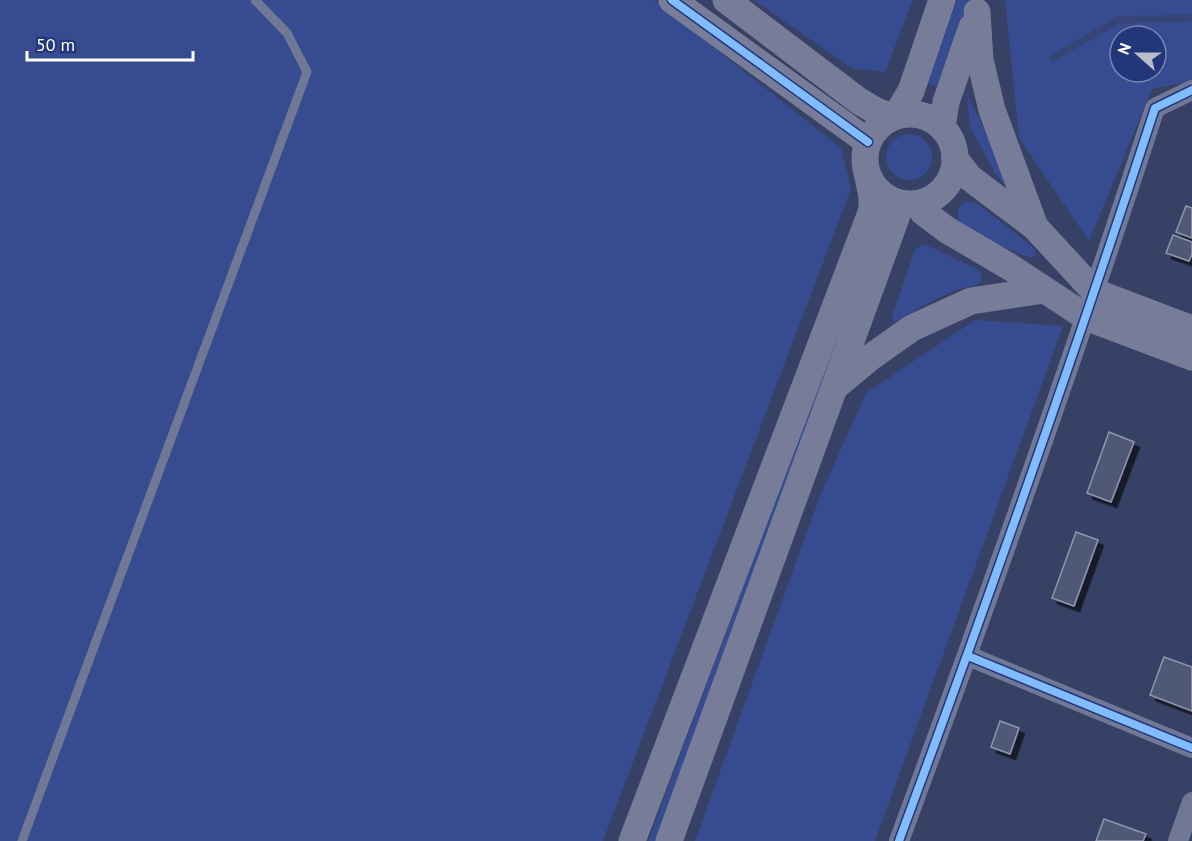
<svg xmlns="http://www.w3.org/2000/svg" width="1192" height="841" font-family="'PT Sans',sans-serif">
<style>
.green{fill:#364b90;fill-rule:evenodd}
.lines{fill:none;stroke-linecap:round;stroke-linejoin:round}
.stream{stroke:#364575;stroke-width:7}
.building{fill:#505976;stroke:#8e95ac;stroke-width:1.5;filter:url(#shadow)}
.lane{stroke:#717895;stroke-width:9}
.street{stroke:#717895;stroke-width:20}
.secondary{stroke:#777d99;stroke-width:27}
.cycleway-casing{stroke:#23367a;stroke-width:11}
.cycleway{stroke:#80bcff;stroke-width:8}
</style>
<defs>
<filter id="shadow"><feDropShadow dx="5.5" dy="5.5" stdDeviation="0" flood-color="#0009"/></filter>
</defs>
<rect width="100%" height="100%" fill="#374166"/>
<g class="green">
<path d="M0,0H654L841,148L851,189L603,841H0Z"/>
<path d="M754,0H913L885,72L851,68Z"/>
<path d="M957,0H969L936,87L927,83Z"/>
<path d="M1005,0H1192V81L1152,89L1089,241L1019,138ZM1120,36H1156V72H1120Z"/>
<path d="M967,94L1014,191L1010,192L995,173L970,127Z"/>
<circle cx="909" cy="157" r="23"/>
<path d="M966,201L978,204L1034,248L1036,256L1030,258L979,237L958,222V209Z"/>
<path d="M878,227L661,841H648Z"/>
<path d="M924,244L979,270L982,278L978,285C946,290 921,308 893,323V314L915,249Z"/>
<path d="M975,320L1063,326L875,841H695L820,496L866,393Z"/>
</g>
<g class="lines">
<path class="stream" d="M1053,58L1118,20L1192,18"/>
</g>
<g class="building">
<path d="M1186,206L1192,208V238L1176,232Z"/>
<path d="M1173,235L1192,242V254L1189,261L1166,253Z"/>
<path d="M1109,432L1134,442L1111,502L1087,493Z"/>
<path d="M1076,532L1098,540L1074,606L1052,598Z"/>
<path d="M1164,657L1192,667V711L1150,695Z"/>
<path d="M1000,721L1019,728L1010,754L991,747Z"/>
<path d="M1104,819L1146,834L1143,841H1096Z"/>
</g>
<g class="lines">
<path class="lane" d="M22,841L307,72L287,33L255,0"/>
<g class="street">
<path d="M968,656L1192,748"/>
<path d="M899,841C989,598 1075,354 1155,108L1192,90"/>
<path d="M1178,841L1192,802"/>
</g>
<g class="secondary">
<path d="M672,0L868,142"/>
<path d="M726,0L859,101L876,111L892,117"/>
<path d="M977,12L980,60L992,110L1035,227"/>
<circle cx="910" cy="159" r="45"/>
<path d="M896,116L911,91L942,0"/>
<path d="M942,127L946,102L972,27"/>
<path d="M955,159L970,178L1035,227L1095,292L1192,329"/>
<path d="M919,204L923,212L947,230L1010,267L1086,317L1192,357"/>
<path d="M835,387L871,357L912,328L971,301L1044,290"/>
<path d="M632,841L872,210V196L868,177"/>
<path d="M669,841L901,204"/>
</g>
<defs>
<g id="cycleway">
<path d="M672,0L868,142"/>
<path d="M968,656L1192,748"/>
<path d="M899,841C989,598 1075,354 1155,108L1192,90"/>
</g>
</defs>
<use href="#cycleway" class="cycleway-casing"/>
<use href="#cycleway" class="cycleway"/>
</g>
<g transform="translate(1138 54) rotate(291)"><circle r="28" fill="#23367a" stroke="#7b86af" stroke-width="1.5"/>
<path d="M0-4.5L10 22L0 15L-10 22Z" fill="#b9bcc9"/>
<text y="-9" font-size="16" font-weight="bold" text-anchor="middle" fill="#ffffff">N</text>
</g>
<path d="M27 51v9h166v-9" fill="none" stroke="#ffffff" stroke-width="3"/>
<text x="36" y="51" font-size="18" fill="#ffffff" stroke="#23367a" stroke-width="4.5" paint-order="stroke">50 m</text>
</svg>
